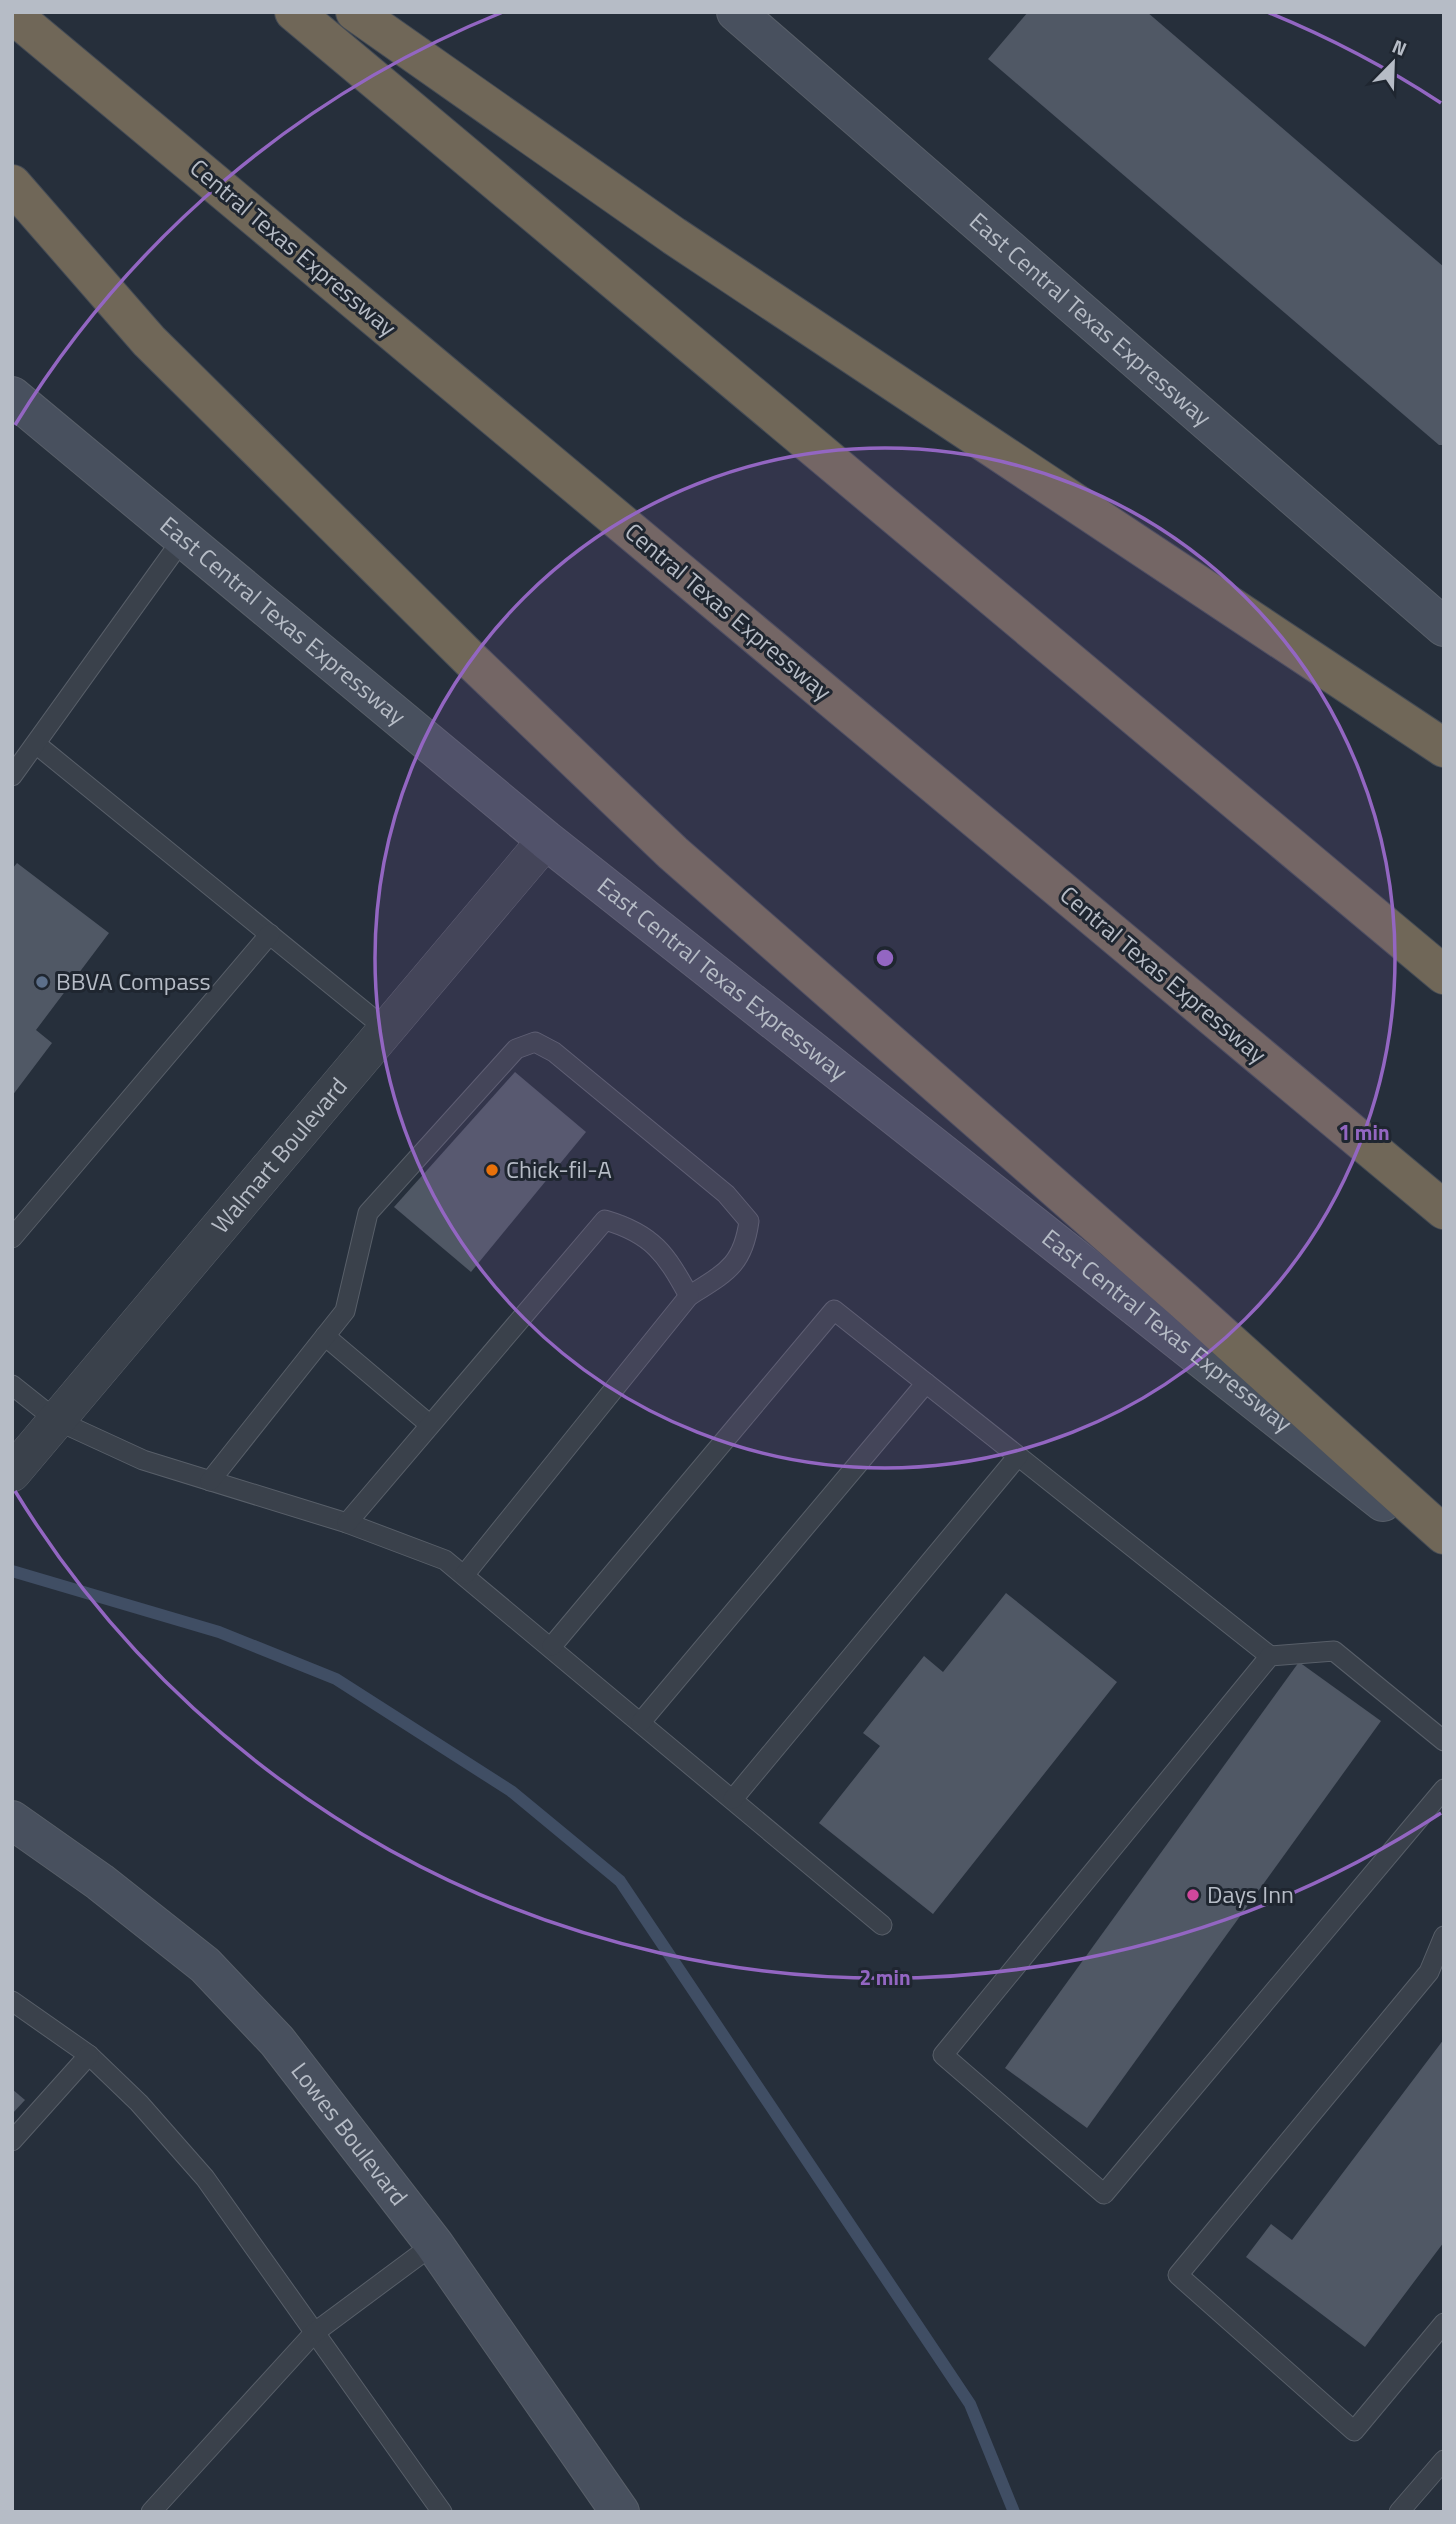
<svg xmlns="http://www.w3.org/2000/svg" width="1456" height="2524" font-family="'Titillium Web',sans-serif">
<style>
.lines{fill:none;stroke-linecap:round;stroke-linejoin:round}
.stream{stroke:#404e64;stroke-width:12}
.building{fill:#505865}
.lane-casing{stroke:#585f69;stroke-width:21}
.street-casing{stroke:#585f69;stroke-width:38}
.secondary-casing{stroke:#585f69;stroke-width:40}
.highway-casing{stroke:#454c56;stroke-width:40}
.lane{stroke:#3a414b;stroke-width:19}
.street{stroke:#3a414b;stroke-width:37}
.secondary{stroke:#48505e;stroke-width:38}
.highway{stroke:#706758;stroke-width:38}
.ring{fill:none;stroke:#9366c2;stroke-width:3.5}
.service-dot{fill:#5c6f8a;stroke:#1f2630;stroke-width:2.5}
.food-dot{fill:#e8710a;stroke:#1f2630;stroke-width:2.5}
.hotel-dot{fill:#d1479c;stroke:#1f2630;stroke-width:2.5}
.labels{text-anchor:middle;stroke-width:6;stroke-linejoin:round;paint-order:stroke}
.street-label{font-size:24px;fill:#b6bcc6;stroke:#1f2630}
.poi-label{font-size:24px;fill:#b6bcc6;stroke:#1f2630;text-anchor:start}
.centre{fill:#9366c2;stroke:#1f2630;stroke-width:3.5}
.ring-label{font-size:21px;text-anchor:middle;font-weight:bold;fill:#9366c2;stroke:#1f2630;stroke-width:6;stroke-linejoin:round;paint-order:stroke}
</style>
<rect width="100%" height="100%" fill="#262f3b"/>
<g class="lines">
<path class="stream" d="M12,1571L219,1632L336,1679L511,1791L620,1881L970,2404L1014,2512"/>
</g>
<g class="building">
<path d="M1028,12H1147L1444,267V445H1439L988,59Z"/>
<path d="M17,863L109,933L36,1030L52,1043L12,1096V869Z"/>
<path d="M515,1072L586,1132L471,1272L394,1207Z"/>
<path d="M1006,1593L1117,1682L933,1914L819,1823L880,1746L863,1733L924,1656L943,1672Z"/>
<path d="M1299,1662L1381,1721L1087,2128L1005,2068Z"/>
<path d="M1444,2039V2242L1365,2347L1246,2257L1271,2224L1292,2240Z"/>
<path d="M12,2089L25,2100L12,2114Z"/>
</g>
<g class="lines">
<defs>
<g id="lane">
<path d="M36,744L387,1030"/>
<path d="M12,776L184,537"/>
<path d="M12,1238L270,934"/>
<path d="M325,1336L429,1424"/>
<path d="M12,1385L56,1420L143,1460L347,1523L445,1560L882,1925"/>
<path d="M210,1481L345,1311L368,1213L516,1049L535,1042L554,1052L726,1194L749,1221C743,1266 725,1273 689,1296"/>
<path d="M347,1523L605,1220C653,1234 666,1254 689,1296L465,1574"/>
<path d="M552,1646L834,1310L1270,1656"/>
<path d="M641,1722L926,1383"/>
<path d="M1444,1741L1334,1651L1270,1656L943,2055L1104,2194L1444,1789"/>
<path d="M733,1799L1018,1456"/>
<path d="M1444,1936L1429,1972L1178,2275L1354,2431L1444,2323"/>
<path d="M12,2001L89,2055L139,2103L205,2178L442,2512"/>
<path d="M12,2141L89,2055"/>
<path d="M151,2512L314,2333L434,2244"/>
<path d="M1399,2512L1444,2460"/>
</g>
<g id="street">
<path id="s1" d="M12,1473L546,840"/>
</g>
<g id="secondary">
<path id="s2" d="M736,12L1444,627"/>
<path id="s3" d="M12,396L546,840L1383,1502"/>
<path id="s4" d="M12,1820L100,1882L205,1965L277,2041L434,2244L620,2512"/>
</g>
<g id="highway">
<path d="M294,12L1444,975"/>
<path d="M355,12L674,236L1444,748"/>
<path d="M12,14L1444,1210"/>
<path d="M12,184L149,341L473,662L673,853L1183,1300L1444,1535"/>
</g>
</defs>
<use href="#lane" class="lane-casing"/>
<use href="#street" class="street-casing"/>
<use href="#secondary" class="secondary-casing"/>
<use href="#highway" class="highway-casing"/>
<use href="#lane" class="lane"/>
<use href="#street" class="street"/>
<use href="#secondary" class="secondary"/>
<use href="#highway" class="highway"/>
</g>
<circle cx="885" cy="958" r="510" fill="#9366c2" fill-opacity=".12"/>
<g class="ring">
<circle cx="885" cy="958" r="510"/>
<path d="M1441 1813A1020 1020 0 0 1 15 1491M15 425A1020 1020 0 0 1 503 12M1267 12A1020 1020 0 0 1 1441 103"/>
</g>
<circle class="service-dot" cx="42" cy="982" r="7"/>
<circle class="food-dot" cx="492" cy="1170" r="7"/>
<circle class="hotel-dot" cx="1193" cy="1895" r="7"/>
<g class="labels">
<g class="street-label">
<text transform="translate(293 248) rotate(40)" y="8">Central Texas Expressway</text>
<text dy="8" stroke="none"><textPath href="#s2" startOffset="469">East Central Texas Expressway</textPath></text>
<text transform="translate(728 612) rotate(40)" y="8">Central Texas Expressway</text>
<text dy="8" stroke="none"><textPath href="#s3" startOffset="352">East Central Texas Expressway</textPath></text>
<text transform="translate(1163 975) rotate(40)" y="8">Central Texas Expressway</text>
<text dy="8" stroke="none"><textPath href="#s3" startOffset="919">East Central Texas Expressway</textPath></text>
<text dy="8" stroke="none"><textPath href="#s1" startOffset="415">Walmart Boulevard</textPath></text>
<text dy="8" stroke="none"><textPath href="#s3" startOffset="1486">East Central Texas Expressway</textPath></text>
<text dy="8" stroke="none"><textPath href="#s4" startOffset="464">Lowes Boulevard</textPath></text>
</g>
<g class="poi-label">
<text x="56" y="990">BBVA Compass</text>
<text x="506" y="1178">Chick-fil-A</text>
<text x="1207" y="1903">Days Inn</text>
</g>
</g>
<circle cx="885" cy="958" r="10" class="centre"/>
<g class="ring-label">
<text x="1364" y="1140">1 min</text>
<text x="885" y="1985">2 min</text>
</g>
<rect width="1456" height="2524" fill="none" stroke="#b6bcc6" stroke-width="28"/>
<g transform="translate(1393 63) rotate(23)" stroke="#1f2630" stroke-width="5" paint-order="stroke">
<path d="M0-5L12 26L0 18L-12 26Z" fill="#b6bcc6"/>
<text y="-10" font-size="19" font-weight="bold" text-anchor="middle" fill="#b6bcc6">N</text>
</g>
</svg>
